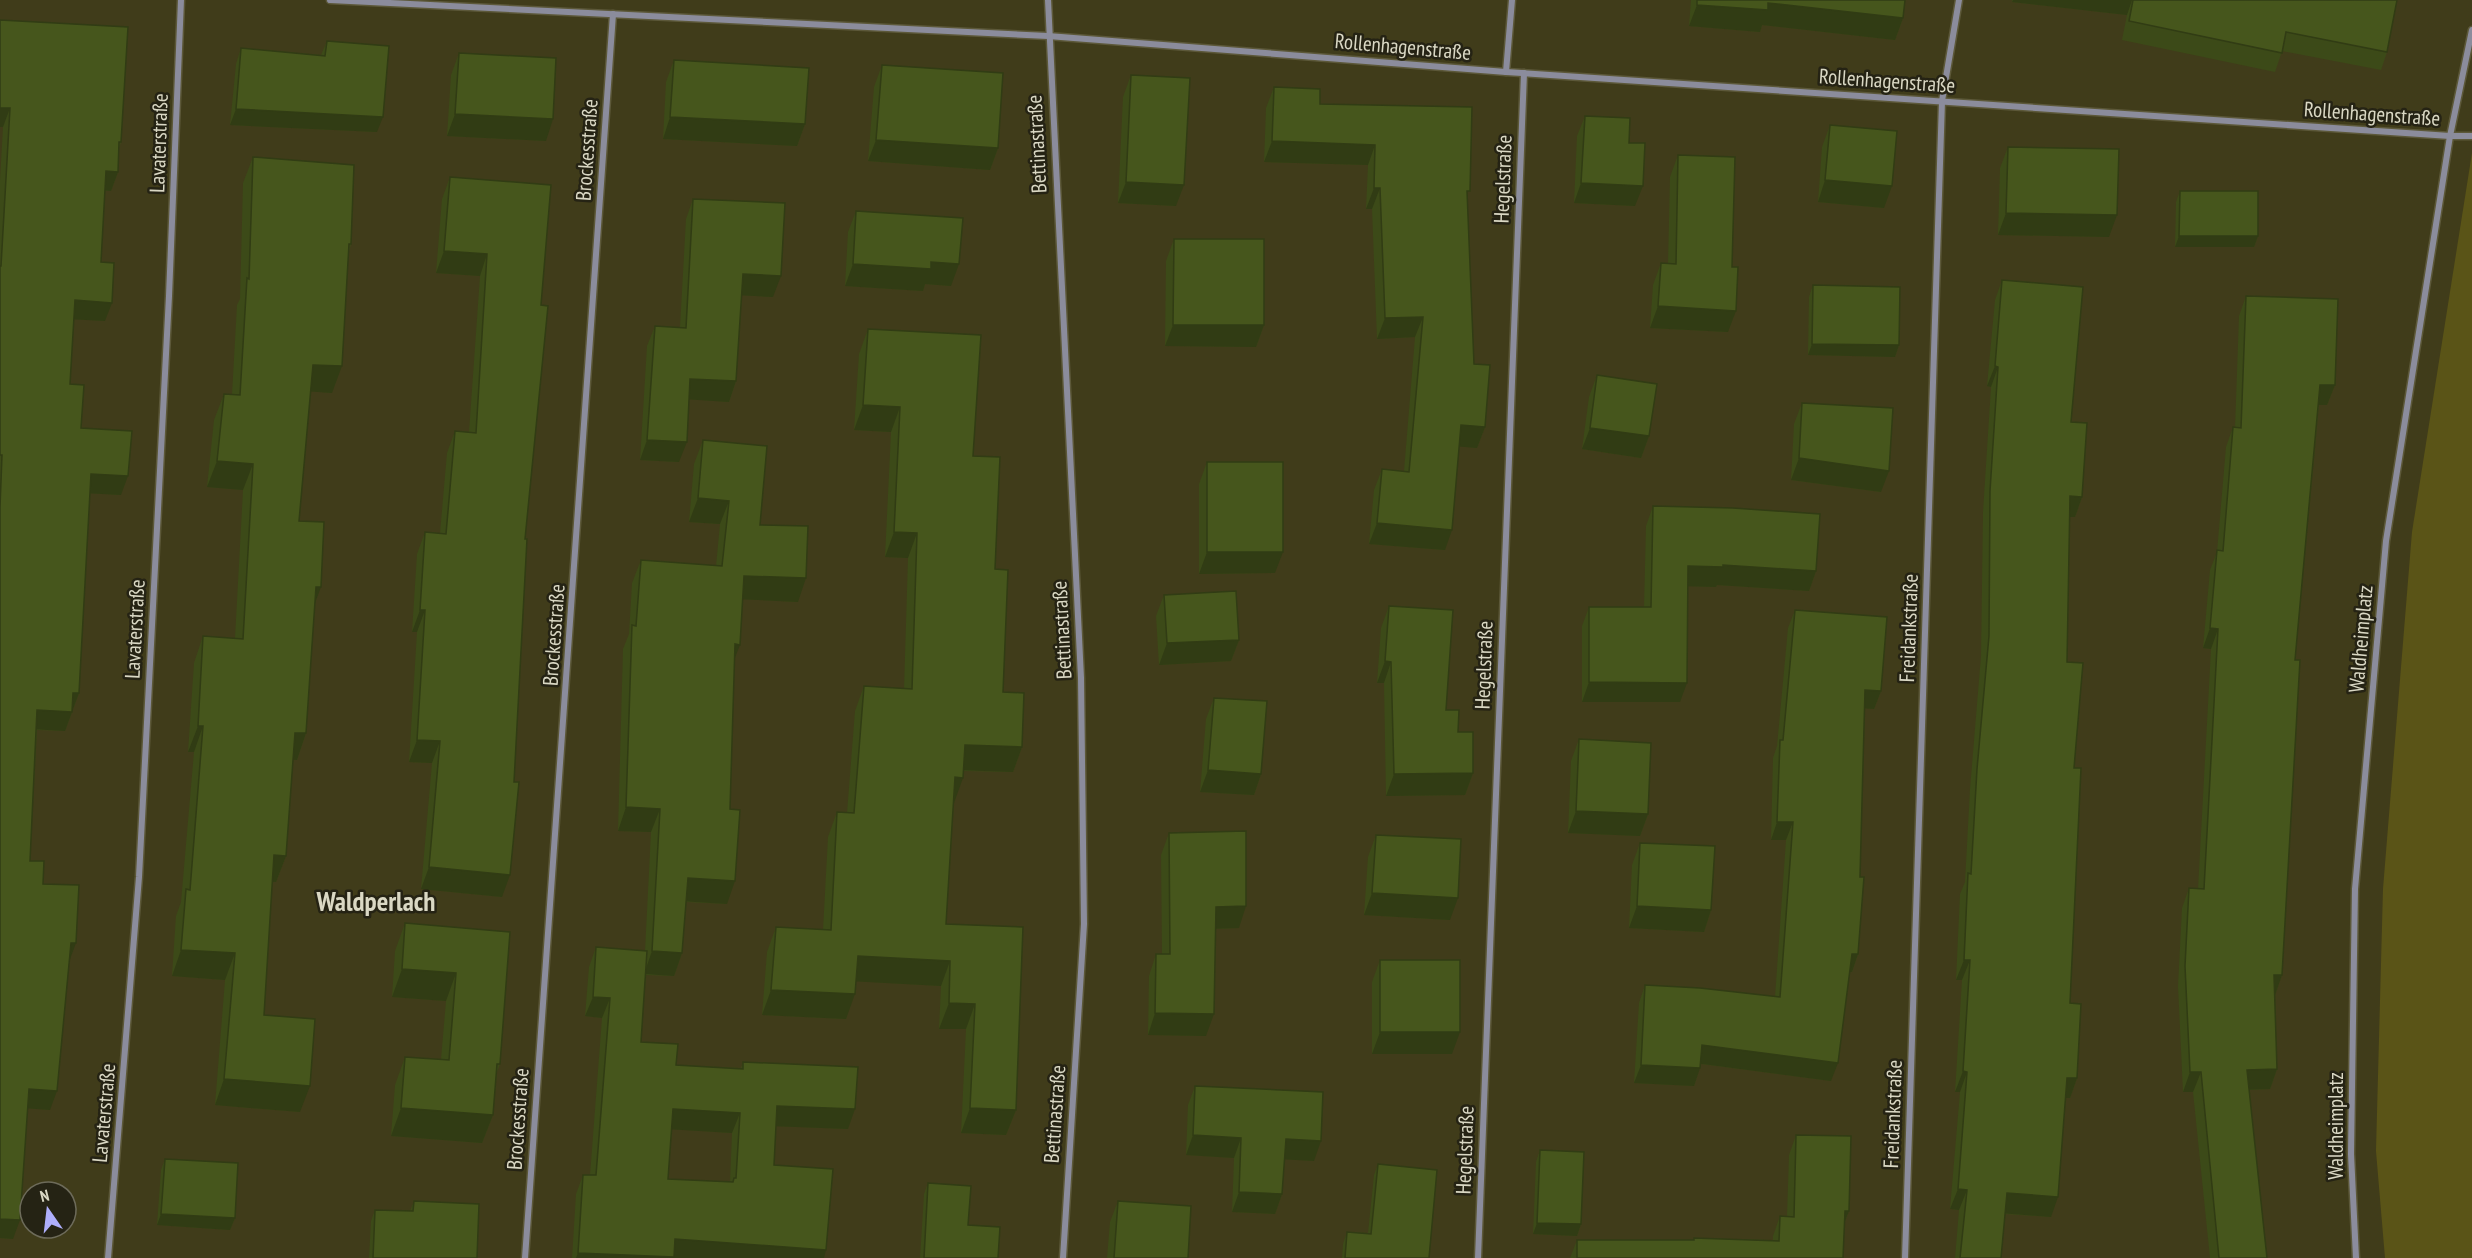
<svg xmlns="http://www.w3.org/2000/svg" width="2472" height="1258" font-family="'PT Sans Narrow',sans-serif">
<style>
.green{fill:#5a5417}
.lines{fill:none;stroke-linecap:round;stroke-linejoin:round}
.street-casing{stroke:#5c5839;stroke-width:9}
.street{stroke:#8b8c9c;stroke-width:6}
.wall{fill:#3c4a18;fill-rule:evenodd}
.shaded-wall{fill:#313c14}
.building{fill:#46561c;stroke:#313c14;stroke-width:1.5;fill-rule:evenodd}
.labels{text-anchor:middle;stroke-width:5;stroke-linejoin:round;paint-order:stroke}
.street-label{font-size:21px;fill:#dad8c4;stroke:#252314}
.district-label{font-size:27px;font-weight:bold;fill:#dad8c4;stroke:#252314}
</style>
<rect width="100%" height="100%" fill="#403c1a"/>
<path class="green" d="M2472,153V1258H2385L2376,1151L2383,889L2412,532Z"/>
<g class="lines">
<defs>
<g id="street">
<path d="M330,0L1048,36L1506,72L2450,136H2472"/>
<path d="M1048,0L1081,678L1084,924L1063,1258"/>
<path d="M1506,72L1512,0"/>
<path d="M108,1258L139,877L169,296L181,0"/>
<path d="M525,1258L613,14"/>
<path d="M1478,1258L1524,73"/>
<path d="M1905,1258L1942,101L1959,0"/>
<path d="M2356,1258L2351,1154L2355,889L2386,541L2450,136L2472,30"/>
</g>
</defs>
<use href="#street" class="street-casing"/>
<use href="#street" class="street"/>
</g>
<g class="wall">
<path d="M1691,0H1905L1903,18L1895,40L1762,25L1760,32L1689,26Z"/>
<path d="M2012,0H2397L2387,52L2381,70L2282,51L2275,72L2122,40L2127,15L2012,2Z"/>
<path d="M0,20L121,142L119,148L118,172L111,191H105L101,262L105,321L74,319L70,384L81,428L121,495L90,493L79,693L65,731L37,730L30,861L43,884L69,962L50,1110L28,1108L13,1239L0,1238V180L3,127H0Z"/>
<path d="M327,41L377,132L230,125L236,64L241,48L321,55Z"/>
<path d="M459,53L546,141L447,136L451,75Z"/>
<path d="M674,60L805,124L797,146L663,139L666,82Z"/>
<path d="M882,65L998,148L990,170L868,161L874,87Z"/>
<path d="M1131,75L1176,206L1118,203L1123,97Z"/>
<path d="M1274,87L1320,104L1467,198L1474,364L1485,427L1477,448L1459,446L1445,550L1369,544L1374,490L1382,469L1404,471L1415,337L1377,339L1372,209H1366L1368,165L1264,162L1266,108Z"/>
<path d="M1585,116L1629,143L1635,206L1574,203L1577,136Z"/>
<path d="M1830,125L1884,208L1818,202L1822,147Z"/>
<path d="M2008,147L2109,237L1998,235L2000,168Z"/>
<path d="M1678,155L1732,267L1728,332L1650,328L1653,285L1661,263L1668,264L1670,177Z"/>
<path d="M253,157L351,244L349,252L332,393L311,391L299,521L315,603L306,733L297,760L293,759L286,856L276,882H272L264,1015L300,1112L215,1105L225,980L172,976L176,916L181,902L194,752H188L194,663L203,636L235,638L243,490L207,487L214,420L224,394H232L237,305L240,299L243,183Z"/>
<path d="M450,177L541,305L525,539L502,897L421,889L432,763L409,762L417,632H412L417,554L425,532L440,533L447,453L455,431L469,432L480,276L436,273L442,199Z"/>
<path d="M2180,191L2258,236L2254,247H2175L2176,202Z"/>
<path d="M693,199L773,297L742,295L736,381L729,402L689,399L679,462L640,460L647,346L655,326L680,327L686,219Z"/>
<path d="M856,211L951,286L925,284L923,291L845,286L848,232Z"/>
<path d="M1174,239L1264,325L1256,347L1165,346L1166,261Z"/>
<path d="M2002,280L2071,422L2082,497L2075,517H2069L2067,662L2074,768L2070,1003L2077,1078L2070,1098H2066L2051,1217L2005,1214L2001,1258H1955L1959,1210L1950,1209L1960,1092H1955L1962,980H1956L1960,894L1965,882L1970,789L1981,656L1983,512L1991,387L1987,386L1995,300Z"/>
<path d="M1813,285L1899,345L1895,357L1808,355L1809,297Z"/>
<path d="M2246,296L2335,385L2327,405H2319L2295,660L2282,975L2275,995L2277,1069L2270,1089L2249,1090L2267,1258H2210L2193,1092H2183L2178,986L2182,908L2189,888L2198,889L2211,649L2203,648L2210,570L2217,552L2226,447L2233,427L2235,428L2239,316Z"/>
<path d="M868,329L973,456L995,569L1003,692L1022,747L1013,772L963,771L954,803L946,924L1016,1110L1006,1135L961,1133L966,1029H939L941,986L856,981L846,1019L762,1015L767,952L776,927L823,930L828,837L837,812L847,813L855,711L864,686L904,689L908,558L885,557L891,432L854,430L859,354Z"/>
<path d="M1597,375L1649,436L1641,458L1582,449L1589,397Z"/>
<path d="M1802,403L1881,492L1791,480L1794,424Z"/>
<path d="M703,440L760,525L798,602L743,599L734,659L727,904L686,902L682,953L674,976L646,975L641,1042L676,1065L741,1068L743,1062L848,1129L776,1126L774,1165L824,1258H572L576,1194L583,1175H590L602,1018L585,1016L589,967L596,947L645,951L651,832L618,831L623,649L629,634L632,583L641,560L716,566L720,524L689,522L694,464ZM672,1129L732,1133L730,1182L668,1179Z"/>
<path d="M1207,462L1275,573L1199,574V484Z"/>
<path d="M1653,506L1816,571L1809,591L1717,585L1716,587L1688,586L1680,702H1582V626L1589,607H1644L1646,526Z"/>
<path d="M1164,595L1239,640L1231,661L1159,665L1156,616Z"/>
<path d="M1389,606L1458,732L1473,773L1465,795L1386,796L1384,683H1377L1381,628Z"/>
<path d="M1795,610L1881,691L1874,709L1865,708L1858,954L1852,972H1850L1831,1081L1701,1064L1694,1086L1634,1083L1639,1003L1645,985L1775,997L1786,840H1771L1773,758L1777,746L1788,628Z"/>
<path d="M1214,698L1261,774L1254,795L1200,792L1206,719Z"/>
<path d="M1579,739L1648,814L1640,836L1568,833L1571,761Z"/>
<path d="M1169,833L1239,928L1215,929L1206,1036L1148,1035L1149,976L1156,954H1162L1161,855Z"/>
<path d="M1376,835L1450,920L1364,915L1368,857Z"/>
<path d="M1640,843L1711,910L1704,932L1629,928L1632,865Z"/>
<path d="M405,923L510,932L500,1064L497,1072L493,1115L482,1143L391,1136L395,1085L405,1057L441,1059L446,1001L392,997L395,951Z"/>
<path d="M1380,960L1452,1054H1372V982Z"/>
<path d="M1195,1086L1314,1161L1284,1159L1282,1194L1275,1214L1232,1212L1234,1158L1186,1155L1188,1105Z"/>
<path d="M1796,1135L1849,1211L1844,1224L1843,1258H1570L1577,1240H1694V1238L1773,1240V1236L1780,1216H1787L1789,1155Z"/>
<path d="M1540,1150L1581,1224L1577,1236L1533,1234L1536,1162Z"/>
<path d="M165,1159L235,1218L230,1230L157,1225L161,1170Z"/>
<path d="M1378,1164L1429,1258H1342L1343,1244L1347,1232L1368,1233L1374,1175Z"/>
<path d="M928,1183L968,1225L998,1258H920L924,1194Z"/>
<path d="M414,1201L477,1258H369L371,1221L375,1210L410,1211Z"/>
<path d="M1118,1201L1188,1258H1107L1110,1222Z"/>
</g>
<g class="shaded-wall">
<path d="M2013,0H2132L2127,15L2012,2Z"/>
<path d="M1768,3L1903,18L1895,40L1762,25L1760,32L1689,26L1697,5Z"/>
<path d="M0,108H10L3,127H0Z"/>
<path d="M236,109L383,117L377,132L230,125Z"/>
<path d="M455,114L553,119L546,141L447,136Z"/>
<path d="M670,117L805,124L797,146L663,139Z"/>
<path d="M876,140L998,148L990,170L868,161Z"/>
<path d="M1272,141L1375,145L1368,165L1264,162Z"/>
<path d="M106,171L118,172L111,191L99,190Z"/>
<path d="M1825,180L1892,186L1884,208L1818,202Z"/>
<path d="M1126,182L1184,185L1176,206L1118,203Z"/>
<path d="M1581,183L1643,186L1635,206L1574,203Z"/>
<path d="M1374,188H1380L1372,209H1366Z"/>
<path d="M2006,213L2117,215L2109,237L1998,235Z"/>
<path d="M2179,236H2258L2254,247H2175Z"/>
<path d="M444,251L487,254L480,276L436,273Z"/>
<path d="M931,262L959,264L951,286L925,284L923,291L845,286L853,264Z"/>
<path d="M743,274L781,276L773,297L736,295Z"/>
<path d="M75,300L112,303L105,321L68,319Z"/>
<path d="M1658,306L1736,311L1728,332L1650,328Z"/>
<path d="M1423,317L1415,337L1377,339L1385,318Z"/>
<path d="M1173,325H1264L1256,347L1165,346Z"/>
<path d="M1812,344L1899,345L1895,357L1808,355Z"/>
<path d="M313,365L342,366L332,393L304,391Z"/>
<path d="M1995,366L1998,367L1991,387L1987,386Z"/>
<path d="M690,379L736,381L729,402L683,399Z"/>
<path d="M2320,385H2335L2327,405H2313Z"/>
<path d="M863,405L900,407L891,432L854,430Z"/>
<path d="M1461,425L1485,427L1477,448L1453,446Z"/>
<path d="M1590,428L1649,436L1641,458L1582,449Z"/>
<path d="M647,440L687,442L679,462L640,460Z"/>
<path d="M1799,458L1889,471L1881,492L1791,480Z"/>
<path d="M217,461L253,464L243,490L207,487Z"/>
<path d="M91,474L128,476L121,495L84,493Z"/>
<path d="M2070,496L2082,497L2075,517H2062Z"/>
<path d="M698,498L729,501L720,524L689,522Z"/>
<path d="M1377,523L1452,530L1445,550L1369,544Z"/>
<path d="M894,532L917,533L908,558L885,557Z"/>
<path d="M1207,552H1283L1275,573L1199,574Z"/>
<path d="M1723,565L1816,571L1809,591L1717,585L1716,587L1681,586L1688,566Z"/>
<path d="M744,576L806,578L798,602L736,599Z"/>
<path d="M316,587H321L311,614Z"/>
<path d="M420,610H425L417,632H412Z"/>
<path d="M2210,628L2218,629L2211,649L2203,648Z"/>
<path d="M1239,640L1231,661L1159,665L1167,643Z"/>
<path d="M735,644L740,645L731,668Z"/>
<path d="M1385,661L1391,662L1384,683H1377Z"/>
<path d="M1589,682L1687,683L1680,702H1582Z"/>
<path d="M1865,690L1881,691L1874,709L1859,708Z"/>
<path d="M73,693H79L65,731L31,729L37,710Z"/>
<path d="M198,726H203L194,752H188Z"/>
<path d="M295,733H306L297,760L286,759Z"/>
<path d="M417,740L440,741L432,763L409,762Z"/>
<path d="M965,745L1022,747L1013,772L956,770Z"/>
<path d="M1208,770L1261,774L1254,795L1200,792Z"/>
<path d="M1473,773L1465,795L1386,796L1394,774Z"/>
<path d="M955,777L963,778L954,803Z"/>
<path d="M626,807L660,809L651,832L618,831Z"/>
<path d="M1576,811L1648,814L1640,836L1568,833Z"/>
<path d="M1777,822H1793L1786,840H1771Z"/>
<path d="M274,855L286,856L276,882L264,881Z"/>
<path d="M429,867L510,875L502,897L421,889Z"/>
<path d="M688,878L735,881L727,904L680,901Z"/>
<path d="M1372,893L1458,898L1450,920L1364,915Z"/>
<path d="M1246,906L1239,928L1208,929L1216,907Z"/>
<path d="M1637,906L1711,910L1704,932L1629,928Z"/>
<path d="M71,943H76L69,962Z"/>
<path d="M181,950L235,953L225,980L172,976Z"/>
<path d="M652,951L682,953L674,976L644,974Z"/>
<path d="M1852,954H1858L1852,972H1845Z"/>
<path d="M858,956L950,961L941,986L849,981Z"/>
<path d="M1964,960H1970L1962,980H1956Z"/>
<path d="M402,969L456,973L446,1001L392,997Z"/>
<path d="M2274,975H2282L2275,995Z"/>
<path d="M771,990L855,994L846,1019L762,1015Z"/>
<path d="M593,997L610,998L602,1018L585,1016Z"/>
<path d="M949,1003L975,1004L966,1029H939Z"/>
<path d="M1155,1013L1214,1014L1206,1036L1148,1035Z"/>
<path d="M1380,1032H1460L1452,1054H1372Z"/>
<path d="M1702,1045L1838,1063L1831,1081L1695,1063Z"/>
<path d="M1641,1065L1700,1068L1694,1086L1634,1083Z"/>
<path d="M2277,1069L2270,1089L2240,1090L2247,1070Z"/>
<path d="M1963,1071L1967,1072L1960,1092H1955Z"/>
<path d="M2190,1072H2201L2193,1092H2183Z"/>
<path d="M2067,1078H2077L2070,1098H2060Z"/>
<path d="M224,1079L310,1086L300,1112L215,1105Z"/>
<path d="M29,1089L57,1091L50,1110L23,1108Z"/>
<path d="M777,1106L855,1109L848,1129L770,1126Z"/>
<path d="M401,1108L493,1115L482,1143L391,1136Z"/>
<path d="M970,1108L1016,1110L1006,1135L961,1133Z"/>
<path d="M673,1109L740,1113L732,1133L666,1129Z"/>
<path d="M1193,1135L1241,1138L1234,1158L1186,1155Z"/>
<path d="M1286,1139L1321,1141L1314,1161L1278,1159Z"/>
<path d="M1958,1189L1967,1190L1959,1210L1950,1209Z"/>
<path d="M1239,1192L1282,1194L1275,1214L1232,1212Z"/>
<path d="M2007,1193L2058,1197L2051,1217L1999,1213Z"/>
<path d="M1845,1211H1849L1841,1231Z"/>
<path d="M161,1214L235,1218L230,1230L157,1225Z"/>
<path d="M0,1219L20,1220L13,1239L0,1238Z"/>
<path d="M1537,1223L1581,1224L1577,1236L1533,1234Z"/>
<path d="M675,1239L826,1250L824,1258H576L578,1253Z"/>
</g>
<g class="building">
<path d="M1697,0H1905L1903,18L1768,3V10L1697,5Z"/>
<path d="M2133,0H2397L2387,52L2286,32L2282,53L2129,21Z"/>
<path d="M0,20L128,27L121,142H119L118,172L106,171L101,262L114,263L112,303L75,300L70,384L84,385L81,428L132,431L128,476L91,474L79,693H73L72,712L37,710L30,861H44L43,884L79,885L76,943H71L57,1091L29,1089L20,1220L0,1219V507L2,455H0V266H1L10,108H0Z"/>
<path d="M327,41L389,46L383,117L236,109L241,48L325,56Z"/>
<path d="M459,53L556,58L553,119L455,114Z"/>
<path d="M674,60L809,68L805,124L670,117Z"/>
<path d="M882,65L1003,73L998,148L876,140Z"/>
<path d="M1131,75L1190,78L1184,185L1126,182Z"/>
<path d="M1274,87L1320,89V104L1472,107L1470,191H1467L1474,364L1490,365L1485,427L1461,425L1452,530L1377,523L1382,469L1409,472L1423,317L1385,318L1380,188H1374L1375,145L1272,141Z"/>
<path d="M1585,116L1630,118L1629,143H1645L1643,186L1581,183Z"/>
<path d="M1830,125L1897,131L1892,186L1825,180Z"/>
<path d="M2008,147L2119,149L2117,215L2006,213Z"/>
<path d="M1678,155L1735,157L1732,267H1738L1736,311L1658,306L1661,263L1676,264Z"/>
<path d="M253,157L354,165L351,244H349L342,366L313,365L299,521L324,522L321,587H316L306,733H295L286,856L274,855L264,1015L315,1019L310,1086L224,1079L235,953L181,950L186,889L190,890L203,726H198L203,636L243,639L253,464L217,461L224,394L240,395L247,278L249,279Z"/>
<path d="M450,177L551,185L541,305L548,306L525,539H527L514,782H519L510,875L429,867L440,741L417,740L425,610H420L425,532L446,534L455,431L476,433L487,254L444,251Z"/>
<path d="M2180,191H2258V236H2179Z"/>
<path d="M693,199L785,203L781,276L743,274L736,381L690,379L687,442L647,440L655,326L686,328Z"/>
<path d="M856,211L963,218L959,264L931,262V269L853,264Z"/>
<path d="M1174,239H1264V325H1173Z"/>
<path d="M2002,280L2083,287L2071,422L2087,423L2082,497L2070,496L2067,662L2083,663L2074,768H2081L2070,1003L2081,1004L2077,1078H2067L2058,1197L2007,1193L2001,1258H1960L1967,1190L1958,1189L1967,1072L1963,1071L1970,960H1964L1968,873L1971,874L1977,769L1989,636L1990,491L1998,367L1995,366Z"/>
<path d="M1813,285L1900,287L1899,345L1812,344Z"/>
<path d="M2246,296L2338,299L2335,385H2320L2295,660H2300L2282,975H2274L2277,1069L2247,1070L2267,1258H2219L2201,1072H2190L2185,966L2189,888L2204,889L2218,629L2210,628L2217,550L2223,551L2233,427L2241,428Z"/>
<path d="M868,329L981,335L973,456L1000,457L995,569L1008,570L1003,692L1024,693L1022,747L965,745L963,778L955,777L946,924L1023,927L1016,1110L970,1108L975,1004L949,1003L950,961L858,956L855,994L771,990L776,927L831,930L837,812L854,813L864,686L912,689L917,533L894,532L900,407L863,405Z"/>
<path d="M1597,375L1657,384L1649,436L1590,428Z"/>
<path d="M1802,403L1893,408L1889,471L1799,458Z"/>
<path d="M703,440L767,446L760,525L808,526L806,578L744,576L740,645L735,644L730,809L740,810L735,881L688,878L682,953L652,951L660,809L626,807L632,625L636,626L641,560L722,566L729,501L698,498Z"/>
<rect x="1207" y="462" width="76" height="90"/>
<path d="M1653,506L1733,508L1820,514L1816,571L1723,565V567L1688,566L1687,683L1589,682V607H1651Z"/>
<path d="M1236,591L1239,640L1167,643L1164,595Z"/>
<path d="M1389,606L1453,610L1446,710H1459L1458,732H1473V773L1394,774L1391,662L1385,661Z"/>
<path d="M1795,610L1887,617L1881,691L1865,690L1860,877H1864L1858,954H1852L1838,1063L1702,1045L1700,1068L1641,1065L1645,985L1700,988L1780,997L1793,822H1777L1780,740H1783Z"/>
<path d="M1214,698L1267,701L1261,774L1208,770Z"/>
<path d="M1579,739L1651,743L1648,814L1576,811Z"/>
<path d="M1246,831V906L1216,907L1214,1014L1155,1013L1156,954H1170L1169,833Z"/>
<path d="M1376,835L1461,839L1458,898L1372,893Z"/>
<path d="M1640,843L1715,846L1711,910L1637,906Z"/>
<path d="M405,923L510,932L500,1064H497L493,1115L401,1108L405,1057L449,1060L456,973L402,969Z"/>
<path d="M596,947L647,951L641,1042L678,1044L676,1065L743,1069V1062L858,1067L855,1109L777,1106L774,1165L833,1169L826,1250L675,1239L674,1257L578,1253L583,1175H596L610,998L593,997ZM673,1109L740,1113L736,1178H734L733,1182L668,1179Z"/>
<rect x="1380" y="960" width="80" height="72"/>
<path d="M1195,1086L1323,1092L1321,1141L1286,1139L1282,1194L1239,1192L1241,1138L1193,1135Z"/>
<path d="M1796,1135L1851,1136L1849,1211H1845L1843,1258H1577V1240H1694V1238L1779,1241L1780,1216L1794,1217Z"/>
<path d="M1540,1150L1584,1152L1581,1224L1537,1223Z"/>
<path d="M165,1159L238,1163L235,1218L161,1214Z"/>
<path d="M1378,1164L1437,1170L1429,1258H1345L1347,1232L1371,1234Z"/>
<path d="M928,1183L971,1186L968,1225L1000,1227L998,1258H924Z"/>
<path d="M414,1201L479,1204L477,1258H373L375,1210L413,1211Z"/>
<path d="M1118,1201L1191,1206L1188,1258H1114Z"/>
</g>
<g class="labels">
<g class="street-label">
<text transform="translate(1403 47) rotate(5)" y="7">Rollenhagenstraße</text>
<text transform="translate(1887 81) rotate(4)" y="7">Rollenhagenstraße</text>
<text transform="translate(2372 114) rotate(4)" y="7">Rollenhagenstraße</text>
<text transform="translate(159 143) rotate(-88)" y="7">Lavaterstraße</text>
<text transform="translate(1037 144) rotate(-93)" y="7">Bettinastraße</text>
<text transform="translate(587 150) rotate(-86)" y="7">Brockesstraße</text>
<text transform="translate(1503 179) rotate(-88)" y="7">Hegelstraße</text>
<text transform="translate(1909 628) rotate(-88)" y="7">Freidankstraße</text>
<text transform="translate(135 629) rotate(-87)" y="7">Lavaterstraße</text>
<text transform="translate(1062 630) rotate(-93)" y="7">Bettinastraße</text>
<text transform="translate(554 635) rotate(-86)" y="7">Brockesstraße</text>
<text transform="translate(2361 639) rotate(-85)" y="7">Waldheimplatz</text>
<text transform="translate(1484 665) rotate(-88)" y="7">Hegelstraße</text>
<text transform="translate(104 1113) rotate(-85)" y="7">Lavaterstraße</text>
<text transform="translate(1055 1114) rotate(-86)" y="7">Bettinastraße</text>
<text transform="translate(1893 1114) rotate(-88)" y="7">Freidankstraße</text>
<text transform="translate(518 1119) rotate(-86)" y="7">Brockesstraße</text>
<text transform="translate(2336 1126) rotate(-90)" y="7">Waldheimplatz</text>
<text transform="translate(1465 1150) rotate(-88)" y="7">Hegelstraße</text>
</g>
<g class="district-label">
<text x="376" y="911">Waldperlach</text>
</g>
</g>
<g transform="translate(48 1210) rotate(346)"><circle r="28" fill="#252314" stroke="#6d6b5a" stroke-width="1.5"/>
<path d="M0-4.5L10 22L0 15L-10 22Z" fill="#aeaefb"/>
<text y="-9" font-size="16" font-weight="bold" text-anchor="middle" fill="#dad8c4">N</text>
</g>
</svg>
